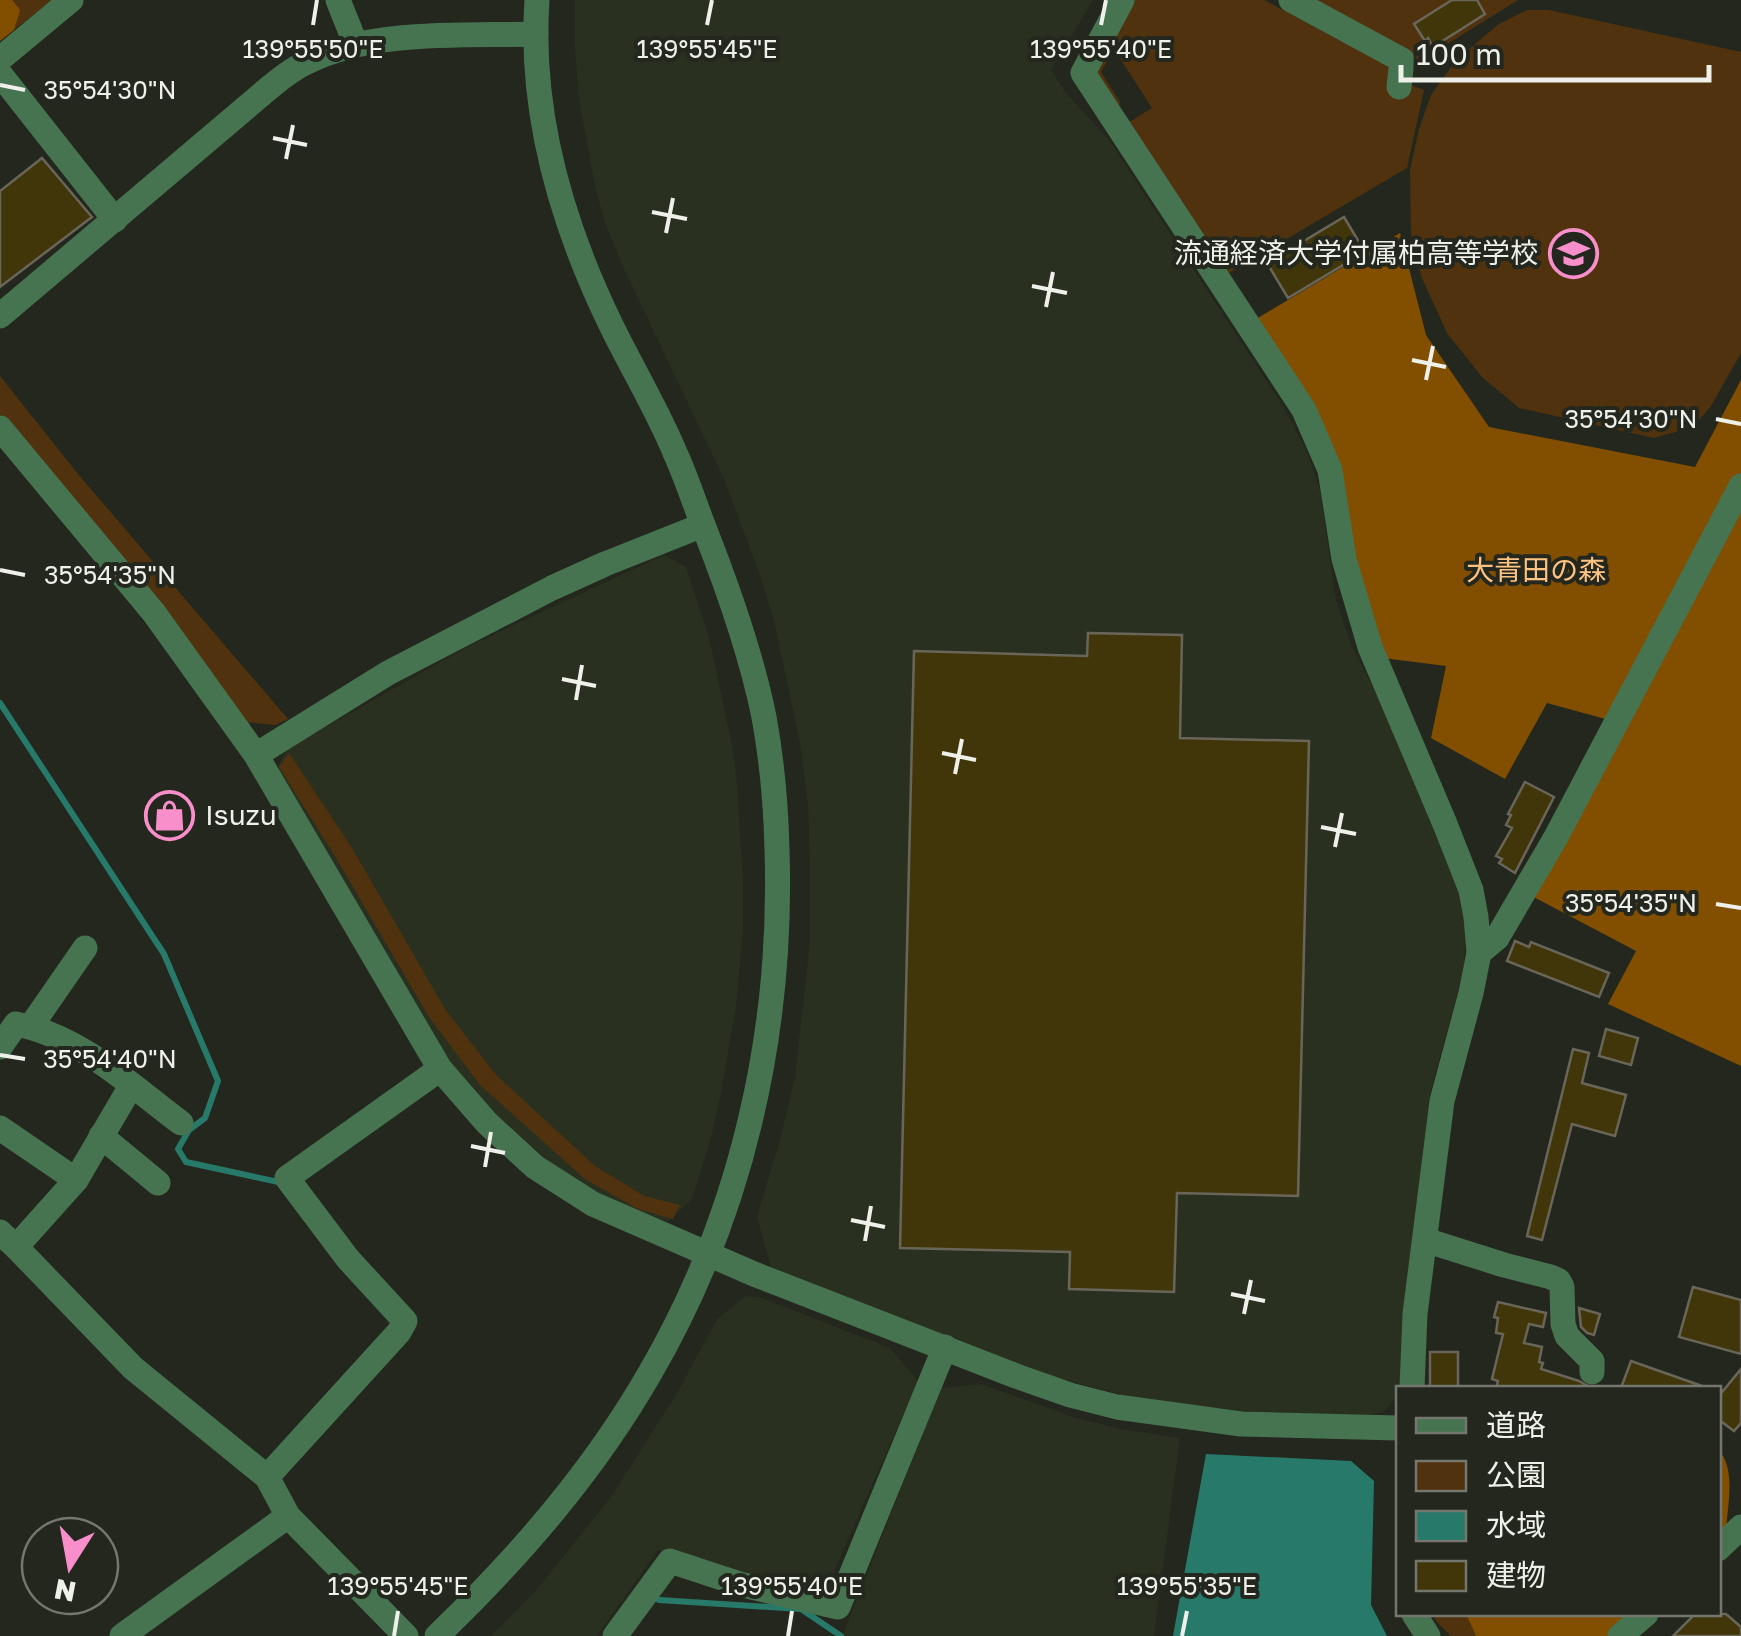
<svg xmlns="http://www.w3.org/2000/svg" width="1741" height="1636" font-family="'Golos Text','Noto Sans JP',sans-serif">
<style>
.built{fill:#2a301f}
.green{fill:#50330e}
.forest{fill:#824f00}
.water{fill:#277a6a}
.lines{fill:none;stroke-linecap:round;stroke-linejoin:round}
.stream{stroke:#277a6a;stroke-width:6}
.building{fill:#413609;stroke:#696659;stroke-width:2.5}
.minor{stroke:#467350;stroke-width:25}
.ticks{fill:none;stroke:#eef0e9;stroke-width:4}
.labels{text-anchor:middle;stroke-width:8;stroke-linejoin:round;paint-order:stroke}
.poi-label{font-size:28px;fill:#eef0e9;stroke:#24271d;text-anchor:end}
.park-label{font-size:28px;fill:#ffc381;stroke:#24271d}
.ticks-label{font-size:25px;text-anchor:middle;fill:#eef0e9;stroke:#24271d;stroke-width:8;stroke-linejoin:round;paint-order:stroke}
</style>
<rect width="100%" height="100%" fill="#24271d"/>
<g class="built">
<path d="M575,0H1093L1051,70L1066,93L1109,140L1283,406L1308,454L1320,491L1336,600L1352,647L1387,714L1448,860L1463,903L1466,938L1463,972L1430,1093L1403,1314L1400,1388L1395,1399L1383,1412L1369,1415L1242,1411L1135,1398L1054,1377L1030,1369L771,1267L757,1216L780,1140L795,1077L810,942V867L808,805L800,743L774,621L760,575L724,479L625,271L606,225L596,191L579,100L575,49Z"/>
<path d="M664,555L686,567L709,637L732,745L737,782L743,881V932L736,1007L721,1093L710,1142L692,1199L668,1221L642,1215L621,1207L550,1162L499,1118L444,1055L278,775V766L286,751L296,744L469,646Z"/>
<path d="M746,1296L762,1298L890,1348L918,1381L832,1576L824,1584L813,1588L766,1580L658,1550L597,1636H491L539,1587L611,1497L679,1390L717,1319Z"/>
<path d="M981,1384L1076,1418L1121,1429L1180,1438L1154,1636H847L843,1634L941,1388Z"/>
</g>
<g class="green">
<path d="M0,0H52L0,41Z"/>
<path d="M1127,0H1264L1348,45L1373,53L1413,74L1411,85L1424,90L1407,168L1227,274L1126,124L1152,108L1114,49L1101,72L1120,102L1119,108L1090,65Z"/>
<path d="M1307,0H1518L1420,61Z"/>
<path d="M1527,10H1549L1741,52V353L1711,406L1693,427L1654,438L1519,408L1482,377L1447,333L1421,276L1411,233L1410,170L1419,129L1431,95L1457,59L1499,24Z"/>
<path d="M0,376L78,474L288,719L275,725L245,722L187,641L0,414Z"/>
<path d="M289,753L352,848L445,1009L496,1075L595,1166L644,1196L680,1205L673,1219L638,1209L585,1179L480,1085L429,1017L335,856L279,767Z"/>
<path d="M1432,1614H1466L1476,1636H1451L1437,1622Z"/>
</g>
<g class="forest">
<path d="M0,0H12L20,10L14,30L0,41Z"/>
<path d="M1400,233L1426,335L1489,427L1695,467L1741,380V1066L1608,1004L1636,951L1528,894L1620,723L1547,703L1505,779L1431,738L1446,666L1383,658L1353,550L1256,319Z"/>
<path d="M1718,1449C1737,1470 1727,1506 1726,1532L1718,1540Z"/>
<path d="M1466,1614H1639L1611,1636H1476Z"/>
</g>
<path class="water" d="M1206,1454L1351,1461L1374,1481L1371,1605L1387,1636H1173Z"/>
<g class="lines">
<g class="stream">
<path d="M0,703L164,954L218,1081L205,1118L189,1130L178,1149L186,1162L283,1183"/>
<path d="M659,1600L801,1609L841,1636"/>
</g>
</g>
<g class="building">
<path d="M1452,0H1477L1485,14L1433,47L1428,38L1425,41L1414,24Z"/>
<path d="M42,158L92,217L0,287V191Z"/>
<path d="M1344,217L1365,252L1288,298L1267,263Z"/>
<path d="M1088,633L1182,635L1180,738L1309,741L1298,1196L1177,1193L1174,1292L1069,1289L1070,1252L900,1248L914,651L1087,656Z"/>
<path d="M1525,782L1554,797L1515,873L1499,863L1502,859L1496,856L1512,828L1506,825L1511,815L1508,814Z"/>
<path d="M1515,941L1529,947L1531,942L1609,973L1599,997L1507,961Z"/>
<path d="M1606,1029L1638,1038L1631,1065L1599,1056Z"/>
<path d="M1573,1049L1589,1053L1582,1083L1626,1095L1615,1136L1572,1124L1542,1240L1527,1236Z"/>
<path d="M1693,1287L1741,1300V1354L1679,1337Z"/>
<path d="M1498,1302L1546,1313L1543,1327L1529,1324L1524,1343L1542,1347L1539,1362L1543,1363L1541,1369L1579,1381L1591,1388H1496L1498,1381L1492,1379L1503,1334L1496,1333L1498,1318L1494,1317Z"/>
<path d="M1579,1308L1600,1314L1594,1335L1587,1333L1581,1327Z"/>
<rect x="1430" y="1352" width="28" height="36"/>
<path d="M1631,1361L1702,1386V1388H1621Z"/>
<path d="M1741,1369V1423L1734,1431L1718,1419V1397Z"/>
<path d="M1695,1614H1726L1741,1627V1636H1673Z"/>
</g>
<g class="lines">
<g class="minor">
<path d="M338,0L356,45"/>
<path d="M1122,0L1083,73L1304,410L1330,470L1344,559L1370,647L1445,824L1471,890L1476,917L1479,953L1471,993L1442,1101L1415,1314L1412,1388"/>
<path d="M1291,0L1402,60L1399,87"/>
<path d="M0,59L71,0"/>
<path d="M0,74L115,220"/>
<path d="M0,316L269,88C281,78 294,68 307,62C373,29 464,36 536,34"/>
<path d="M0,428L154,613L256,755L440,1069L487,1123L535,1167L593,1204L754,1274L1016,1376L1070,1395L1117,1407L1241,1424L1398,1428"/>
<path d="M256,755L388,673L552,588L605,564L703,525"/>
<path d="M1479,953L1497,938L1556,837L1741,486"/>
<path d="M31,1026L85,948"/>
<path d="M0,1047L16,1024C80,1036 130,1085 181,1123"/>
<path d="M0,1128L76,1180"/>
<path d="M101,1136L158,1183"/>
<path d="M0,1232L16,1247L133,1368L267,1477L288,1516L406,1636"/>
<path d="M1425,1240L1504,1265L1551,1277L1559,1281L1562,1287L1563,1324L1567,1336L1592,1361V1372"/>
<path d="M16,1247L76,1180L131,1086"/>
<path d="M267,1477L399,1332L405,1321L348,1259L287,1178L440,1069"/>
<path d="M1718,1549L1741,1527"/>
<path d="M1414,1614L1428,1636"/>
<path d="M122,1636L288,1516"/>
<path d="M437,1636C519,1557 593,1472 650,1373C742,1215 783,1032 777,850C776,806 772,761 764,717C751,653 729,591 705,530C695,505 687,479 676,455C658,411 633,370 612,327C562,225 529,115 537,0"/>
<path d="M615,1636L670,1561L743,1585L838,1607L945,1347"/>
<path d="M1620,1636L1646,1614"/>
</g>
</g>
<path class="ticks" d="M313,25L317,0M707,25L712,0M1101,25L1106,0M0,85L25,90M273,138L307,145M286,159L293,125M652,212L687,219M666,233L673,198M1032,286L1067,293M1046,307L1053,272M1412,360L1446,367M1426,380L1433,346M1716,419L1741,424M0,570L25,575M562,679L596,686M576,700L582,665M942,753L976,760M955,774L962,739M1321,827L1356,834M1335,847L1342,813M1716,904L1741,908M0,1055L25,1059M471,1146L505,1153M485,1167L491,1132M851,1220L885,1227M865,1241L871,1206M1231,1294L1265,1301M1244,1314L1251,1280M394,1636L398,1611M788,1636L792,1611M1182,1636L1187,1611"/>
<defs>
<symbol id="school-ring" viewBox="-11 -11 22 22"><circle r="9.5" fill="#24271d" stroke="#f98fca" stroke-width="1.5"/><path d="M0-5L7-2L0 1L-7-2ZM-4 1L0 2.5L4 1V4Q0 6-4 4Z" fill="#f98fca"/></symbol>
<symbol id="shop-ring" viewBox="-11 -11 22 22"><circle r="9.5" fill="#24271d" stroke="#f98fca" stroke-width="1.5"/><path d="M-5-2.5h2.3a2.7 3.5 0 0 1 5.4 0H5L5.5 6h-11ZM-1.5-2.5h3a1.5 2.3 0 0 0-3 0Z" fill="#f98fca"/></symbol>
</defs>
<g fill-rule="evenodd">
<use href="#school-ring" x="1546" y="226" width="55" height="55"/>
<use href="#shop-ring" x="142" y="788" width="55" height="55"/>
</g>
<g class="labels">
<g class="poi-label">
<text x="1538" y="263">流通経済大学付属柏高等学校</text>
<text x="205" y="825" text-anchor="start">Isuzu</text>
</g>
<g class="park-label">
<text x="1536" y="580">大青田の森</text>
</g>
</g>
<g class="ticks-label">
<text x="313" y="58">139°55'50"E</text>
<text x="707" y="58">139°55'45"E</text>
<text x="1101" y="58">139°55'40"E</text>
<text x="110" y="99">35°54'30"N</text>
<text x="1631" y="428">35°54'30"N</text>
<text x="110" y="584">35°54'35"N</text>
<text x="1631" y="912">35°54'35"N</text>
<text x="110" y="1068">35°54'40"N</text>
<text x="398" y="1595">139°55'45"E</text>
<text x="792" y="1595">139°55'40"E</text>
<text x="1187" y="1595">139°55'35"E</text>
</g>
<rect x="1396" y="1386" width="325" height="230" fill="#24271d" stroke="#75776f" stroke-width="2.5"/>
<rect x="1416" y="1418" width="50" height="15" fill="#467350" stroke="#75776f" stroke-width="2.5"/>
<text x="1486" y="1436" font-size="30" fill="#eef0e9">道路</text>
<rect x="1416" y="1461" width="50" height="30" fill="#50330e" stroke="#75776f" stroke-width="2.5"/>
<text x="1486" y="1486" font-size="30" fill="#eef0e9">公園</text>
<rect x="1416" y="1511" width="50" height="30" fill="#277a6a" stroke="#75776f" stroke-width="2.5"/>
<text x="1486" y="1536" font-size="30" fill="#eef0e9">水域</text>
<rect x="1416" y="1561" width="50" height="30" fill="#413609" stroke="#75776f" stroke-width="2.5"/>
<text x="1486" y="1586" font-size="30" fill="#eef0e9">建物</text>
<g transform="translate(70 1566) rotate(191)"><circle r="48" fill="#24271d" stroke="#75776f" stroke-width="2.5"/>
<path d="M0-8L18 38L0 25L-18 38Z" fill="#f98fca"/>
<text y="-15" font-size="28" font-weight="bold" text-anchor="middle" fill="#eef0e9">N</text>
</g>
<path d="M1401 65v15h308v-15" fill="none" stroke="#eef0e9" stroke-width="5"/>
<text x="1416" y="65" font-size="30" fill="#eef0e9" stroke="#24271d" stroke-width="8" paint-order="stroke">100 m</text>
</svg>
